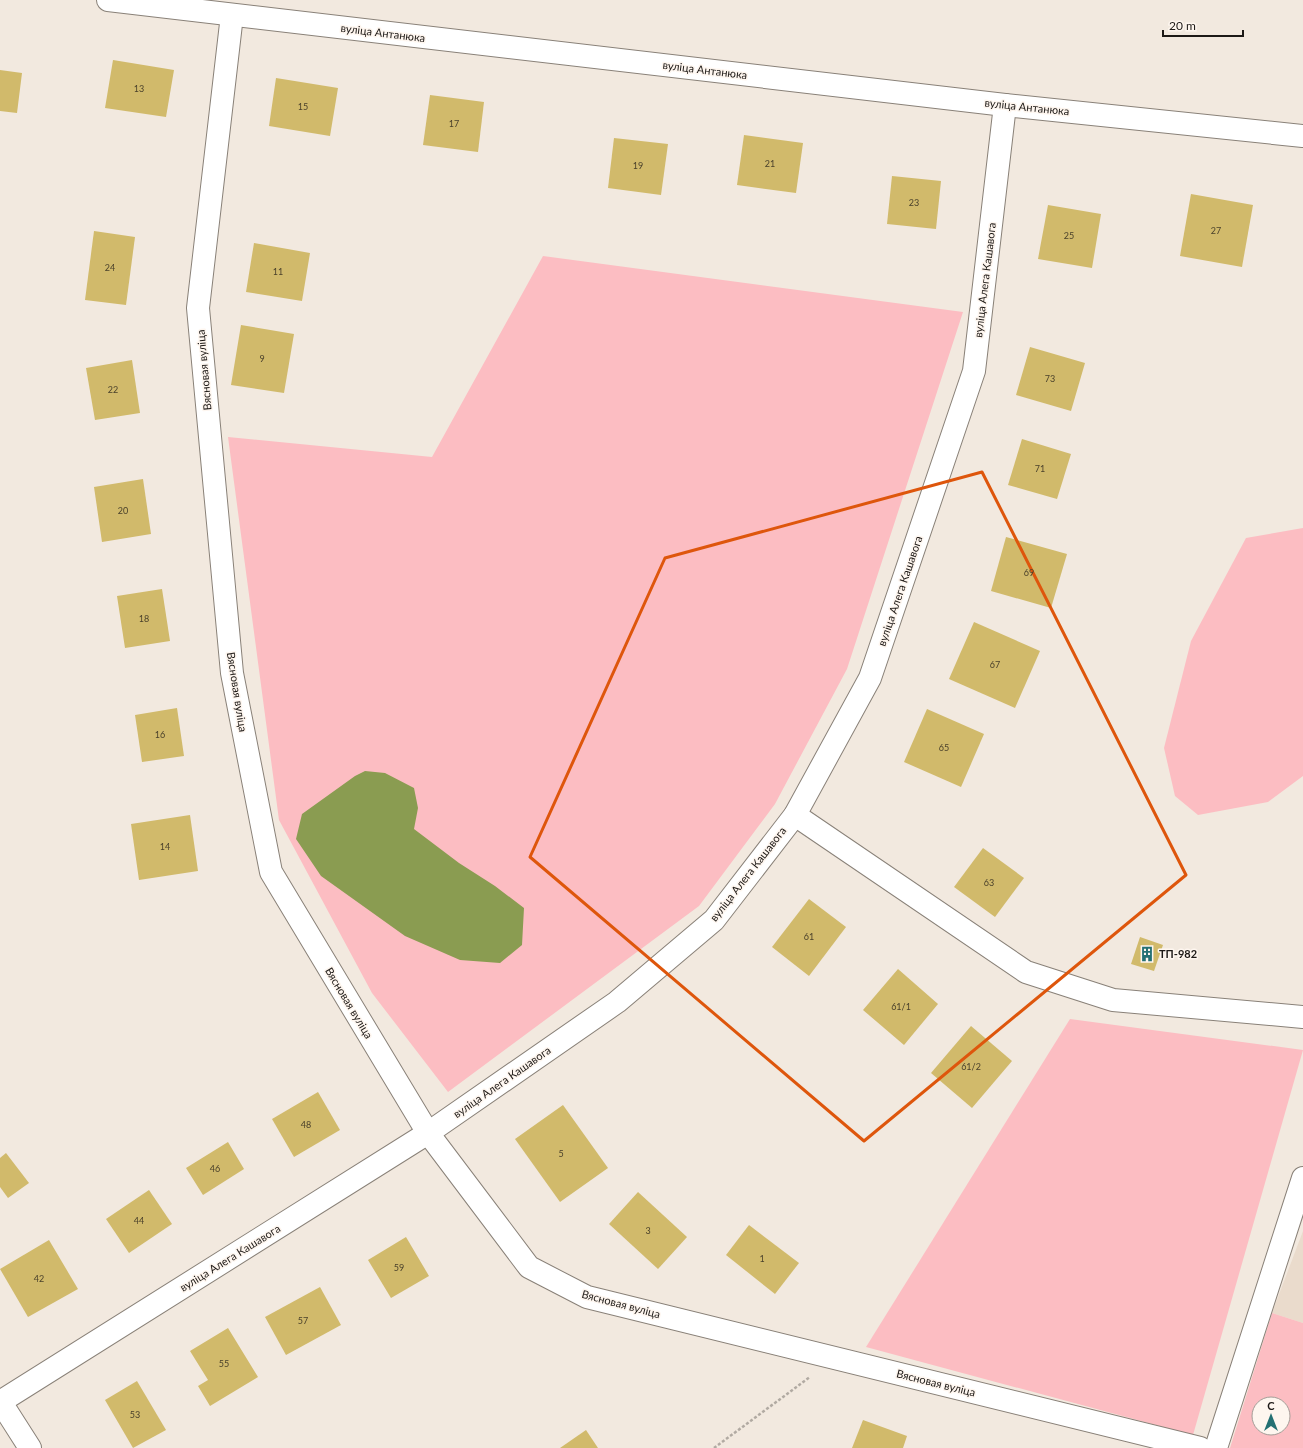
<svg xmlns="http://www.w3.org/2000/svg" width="1303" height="1448" font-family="Lato,sans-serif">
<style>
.built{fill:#eadbcc}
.green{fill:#fcbdc2;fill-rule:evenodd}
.water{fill:#8a9c51}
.building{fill:#d1ba6b}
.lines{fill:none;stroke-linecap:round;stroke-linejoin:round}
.street-casing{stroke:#898178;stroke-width:24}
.path{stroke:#b1aaa2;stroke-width:2.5;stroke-dasharray:3 2;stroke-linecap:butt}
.street{stroke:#fff;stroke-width:22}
.marked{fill:none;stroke:#de560c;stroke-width:3;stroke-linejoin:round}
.labels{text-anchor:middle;stroke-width:3;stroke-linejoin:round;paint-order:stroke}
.number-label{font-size:9px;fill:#4a412b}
.street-label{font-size:11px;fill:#1d1916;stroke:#fef6ef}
.poi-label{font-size:11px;font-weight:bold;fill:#1d1916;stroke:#fef6ef;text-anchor:start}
</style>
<rect width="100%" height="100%" fill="#f2e9df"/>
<path class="built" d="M1303,1231V1323L1272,1313Z"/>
<g class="green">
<path d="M543,256L963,312L847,669L775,804L699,906L448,1092L372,993L279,820L228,437L432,457Z"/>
<path d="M1303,528V776L1268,802L1198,815L1175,796L1164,748L1191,641L1246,538Z"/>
<path d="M1070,1019L1303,1050L1193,1435L866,1347Z"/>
<path d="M1272,1313L1303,1323V1448H1230ZM1259,1404H1283V1428H1259Z"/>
</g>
<path class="water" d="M365,771L385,773L414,788L418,808L414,829L459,863L495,886L524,908L522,945L500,963L460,960L405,936L321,876L296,839L302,814L355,776Z"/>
<g class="building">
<path d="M113,60L174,70L166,117L105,108Z"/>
<path d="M0,70L22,73L17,113L0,111Z"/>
<path d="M276,78L338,88L330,136L269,126Z"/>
<path d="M430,95L484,102L478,152L423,145Z"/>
<path d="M744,135L803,143L796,193L737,185Z"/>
<path d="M614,138L668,144L661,195L608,188Z"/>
<path d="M892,176L941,181L936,229L887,224Z"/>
<path d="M1191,194L1253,205L1242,267L1180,256Z"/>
<path d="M1048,205L1101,214L1092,268L1038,259Z"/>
<path d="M94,231L135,237L126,305L85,300Z"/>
<path d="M254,243L310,253L302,301L246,292Z"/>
<path d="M241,325L294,334L284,393L231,385Z"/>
<path d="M1030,347L1085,363L1071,411L1016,395Z"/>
<path d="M132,360L140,413L95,420L86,368Z"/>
<path d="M1022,439L1071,454L1057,499L1008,485Z"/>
<path d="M143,479L151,534L102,542L94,487Z"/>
<path d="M1006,537L1067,554L1051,608L991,591Z"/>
<path d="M162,589L170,641L125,648L117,596Z"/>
<path d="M974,622L1040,651L1015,708L949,679Z"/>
<path d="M177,708L184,756L142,762L135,715Z"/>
<path d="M927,709L984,734L961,787L904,762Z"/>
<path d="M190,815L198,871L139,880L131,824Z"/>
<path d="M983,848L1024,878L995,917L954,887Z"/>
<path d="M809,899L846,927L809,976L772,947Z"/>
<path d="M1140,937L1163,945L1154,971L1131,964Z"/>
<path d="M898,969L938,1004L904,1045L863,1010Z"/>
<path d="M971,1026L1012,1061L972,1108L931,1073Z"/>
<path d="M318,1092L340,1130L294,1157L272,1119Z"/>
<path d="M563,1105L608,1168L560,1202L515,1139Z"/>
<path d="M228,1142L244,1169L203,1195L186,1168Z"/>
<path d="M6,1153L29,1183L8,1198L0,1187V1158Z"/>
<path d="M149,1190L172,1224L129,1253L106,1219Z"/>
<path d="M638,1192L687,1237L658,1269L609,1224Z"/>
<path d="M749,1225L799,1263L775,1294L726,1255Z"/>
<path d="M406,1237L429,1276L391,1298L368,1260Z"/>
<path d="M49,1240L78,1289L28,1317L0,1269Z"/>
<path d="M320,1287L341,1325L286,1355L265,1317Z"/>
<path d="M228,1328L258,1377L210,1406L198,1386L208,1380L190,1351Z"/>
<path d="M137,1381L166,1430L133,1448L105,1400Z"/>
<path d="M863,1420L907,1436L903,1448H852Z"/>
<path d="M586,1430L598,1448H560Z"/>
</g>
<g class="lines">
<defs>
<g id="street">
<path d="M108,0L1005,105L1303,136"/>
<path d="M232,15L198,308L232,673L271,872L428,1133L529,1267L587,1297L1200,1448"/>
<path d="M795,815L1026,972L1113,1000L1303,1017"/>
<path d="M0,1401L30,1448"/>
<path d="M0,1402L428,1133L617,1002L714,920L795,815L870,678L974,371L1005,105"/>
<path d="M1216,1448L1303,1178"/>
</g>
</defs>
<use href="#street" class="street-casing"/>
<path class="path" d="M714,1448L810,1377"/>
<use href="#street" class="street"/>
</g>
<path class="marked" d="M982,472L1186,875L864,1141L530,857L665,558Z"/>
<defs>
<symbol id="building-bare" viewBox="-9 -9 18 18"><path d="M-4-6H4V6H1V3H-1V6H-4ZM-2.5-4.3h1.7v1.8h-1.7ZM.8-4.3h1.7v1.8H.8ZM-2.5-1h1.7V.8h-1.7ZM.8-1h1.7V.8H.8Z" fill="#247073" stroke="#fef6ef" stroke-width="2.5" paint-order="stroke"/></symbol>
</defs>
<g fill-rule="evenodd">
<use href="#building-bare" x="1136" y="943" width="22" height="22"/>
</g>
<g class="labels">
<g class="number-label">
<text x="139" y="92">13</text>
<text x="303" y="110">15</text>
<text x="454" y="127">17</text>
<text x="770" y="167">21</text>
<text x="638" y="169">19</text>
<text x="914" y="206">23</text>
<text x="1216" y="234">27</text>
<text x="1069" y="239">25</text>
<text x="110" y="271">24</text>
<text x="278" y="275">11</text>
<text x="262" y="362">9</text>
<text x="1050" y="382">73</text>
<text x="113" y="393">22</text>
<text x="1040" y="472">71</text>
<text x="123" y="514">20</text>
<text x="1029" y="576">69</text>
<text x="144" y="622">18</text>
<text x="995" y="668">67</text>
<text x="160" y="738">16</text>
<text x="944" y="751">65</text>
<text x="165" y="850">14</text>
<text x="989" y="886">63</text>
<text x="809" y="940">61</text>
<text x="901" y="1010">61/1</text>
<text x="971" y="1070">61/2</text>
<text x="306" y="1128">48</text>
<text x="561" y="1157">5</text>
<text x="215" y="1172">46</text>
<text x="139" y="1224">44</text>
<text x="648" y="1234">3</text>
<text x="762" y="1262">1</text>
<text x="399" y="1271">59</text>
<text x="39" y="1282">42</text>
<text x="303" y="1324">57</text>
<text x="224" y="1367">55</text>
<text x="135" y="1418">53</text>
</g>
<g class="street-label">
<text transform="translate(383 33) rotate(7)" y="4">вуліца Антанюка</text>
<text transform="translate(705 70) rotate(7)" y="4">вуліца Антанюка</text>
<text transform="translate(1027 107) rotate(6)" y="4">вуліца Антанюка</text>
<text transform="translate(985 280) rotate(-83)" y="4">вуліца Алега Кашавога</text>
<text transform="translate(204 370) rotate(-95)" y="4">Вясновая вуліца</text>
<text transform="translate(900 591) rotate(-71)" y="4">вуліца Алега Кашавога</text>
<text transform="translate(237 692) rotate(81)" y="4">Вясновая вуліца</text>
<text transform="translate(748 874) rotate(-52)" y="4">вуліца Алега Кашавога</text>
<text transform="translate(349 1003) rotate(59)" y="4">Вясновая вуліца</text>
<text transform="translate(502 1082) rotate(-35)" y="4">вуліца Алега Кашавога</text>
<text transform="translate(230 1258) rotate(-32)" y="4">вуліца Алега Кашавога</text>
<text transform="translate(621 1304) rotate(15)" y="4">Вясновая вуліца</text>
<text transform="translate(936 1383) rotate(14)" y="4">Вясновая вуліца</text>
</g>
<g class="poi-label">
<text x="1159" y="958">ТП-982</text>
</g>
</g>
<g transform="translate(1271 1416)"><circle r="19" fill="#fef6ef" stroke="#a49e98"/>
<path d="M0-3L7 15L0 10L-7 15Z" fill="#247073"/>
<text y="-6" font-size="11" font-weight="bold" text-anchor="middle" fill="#1d1916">С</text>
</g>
<path d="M1163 30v6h80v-6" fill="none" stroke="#1d1916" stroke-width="2"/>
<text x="1169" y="30" font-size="12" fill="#1d1916" stroke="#fef6ef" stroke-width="3" paint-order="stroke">20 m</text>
</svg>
